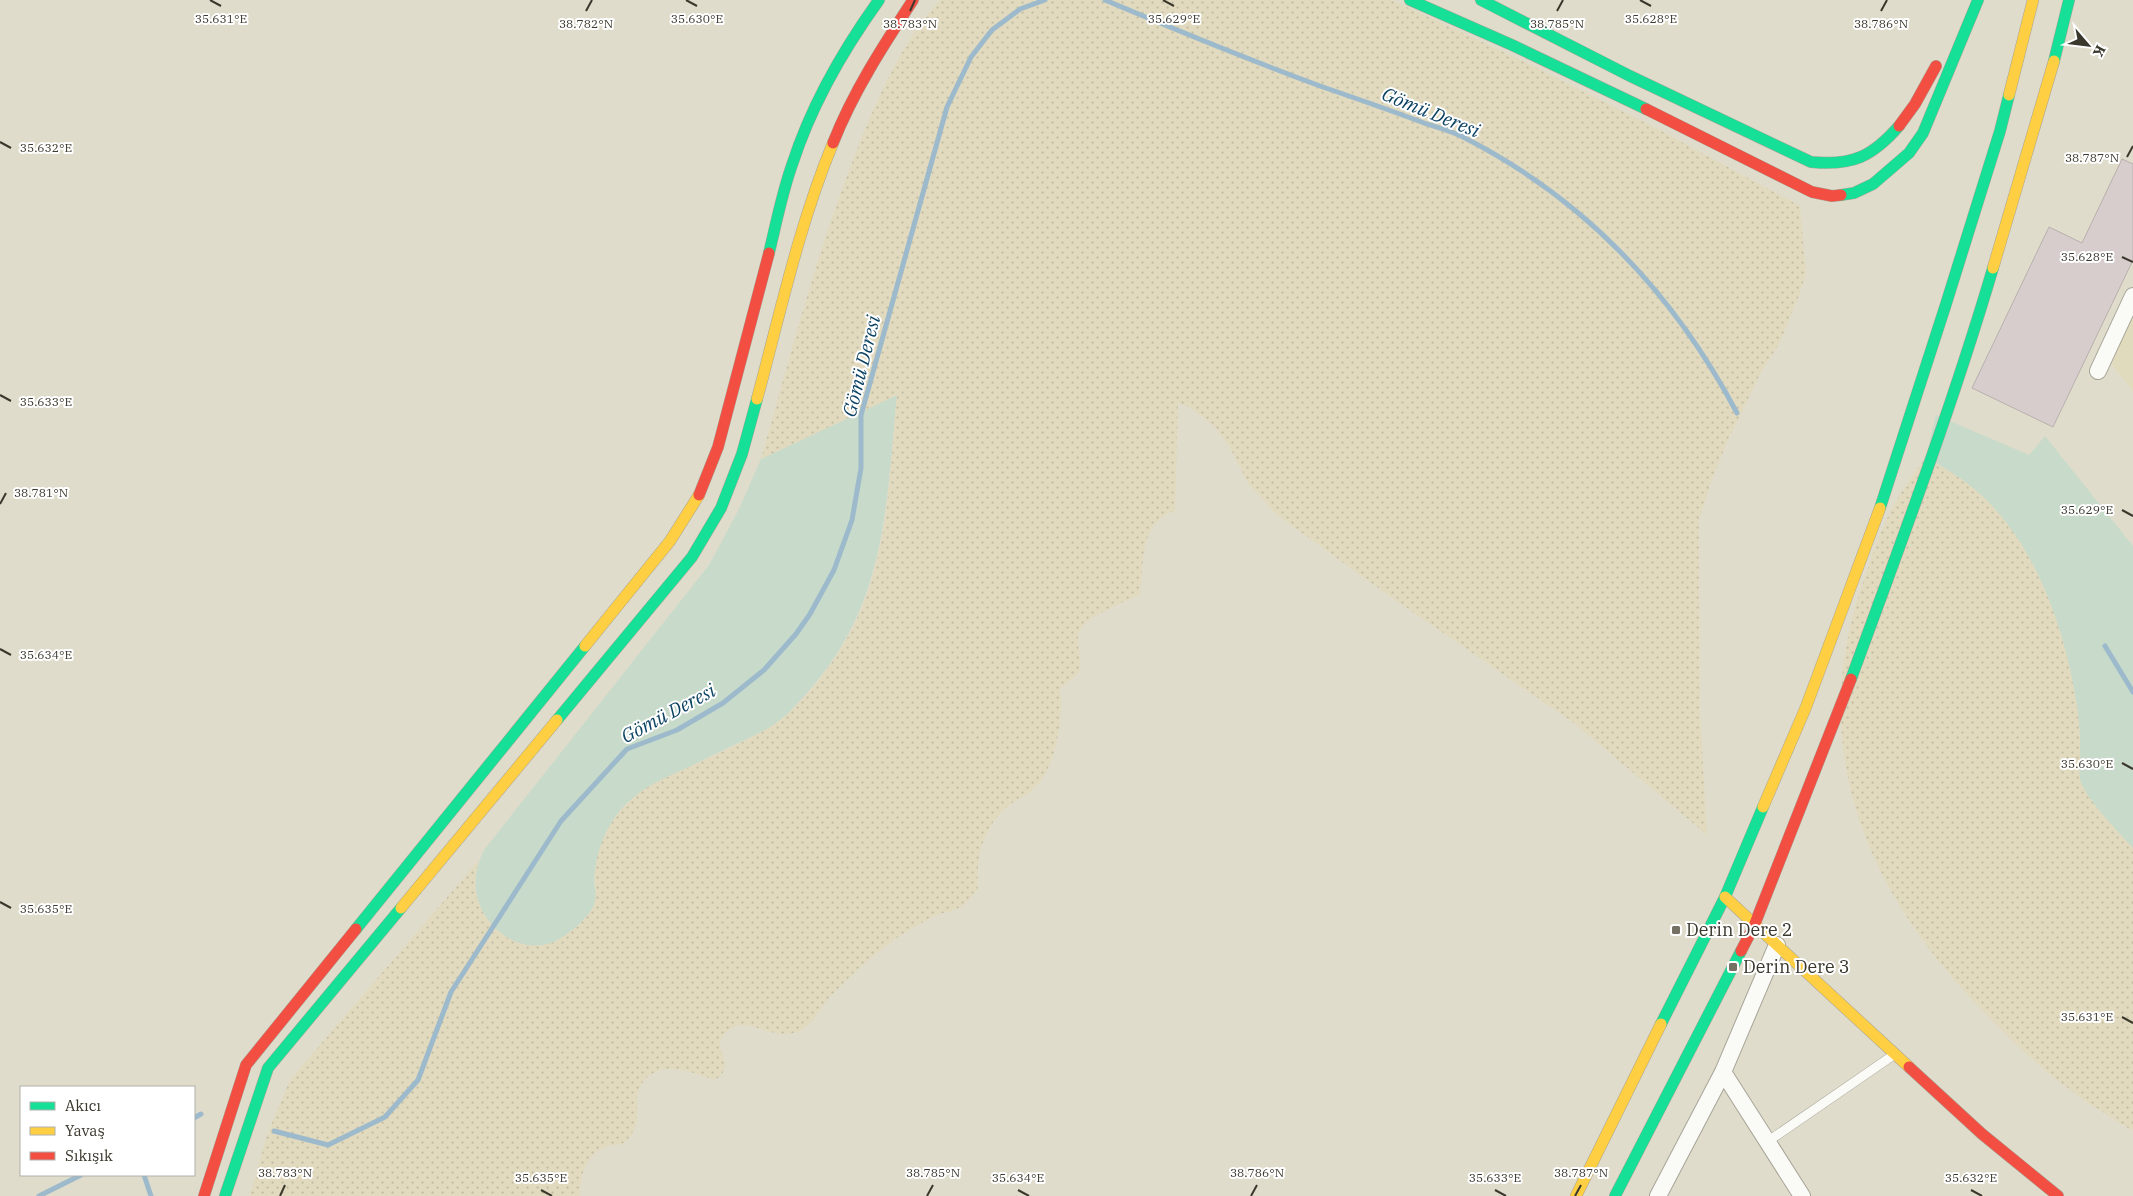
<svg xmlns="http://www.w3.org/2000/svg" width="2133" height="1196" font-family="'IBM Plex Serif',serif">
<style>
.built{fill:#e1dbbe}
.grass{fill:#c8dac9}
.sand{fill:url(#sand-dots)}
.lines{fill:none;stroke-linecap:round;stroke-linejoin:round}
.stream{stroke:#9cbacc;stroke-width:5}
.building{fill:#d7cdcd;stroke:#b7b0ad}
.lane-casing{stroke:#a7a497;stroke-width:10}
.street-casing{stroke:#a7a497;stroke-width:18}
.fast-casing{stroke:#a7a497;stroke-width:12}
.slow-casing{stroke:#a7a497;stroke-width:12}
.jam-casing{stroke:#a7a497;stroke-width:12}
.lane{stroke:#fafaf7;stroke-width:9}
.street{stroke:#fafaf7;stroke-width:16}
.fast{stroke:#16e098;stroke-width:11}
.slow{stroke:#ffcf43;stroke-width:11}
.jam{stroke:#f24e42;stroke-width:11}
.ticks{fill:none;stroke:#3a382c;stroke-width:2}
.poi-dot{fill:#747164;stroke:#fff;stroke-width:2}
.labels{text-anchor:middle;stroke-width:4;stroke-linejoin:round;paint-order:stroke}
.poi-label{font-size:18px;fill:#3a382c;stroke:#fff;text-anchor:start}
.water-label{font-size:19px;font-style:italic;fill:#0c4263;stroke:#fff}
.ticks-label{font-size:12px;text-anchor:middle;fill:#3a382c;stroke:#fff;stroke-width:4;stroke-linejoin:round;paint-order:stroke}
</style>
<defs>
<pattern id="sand-dots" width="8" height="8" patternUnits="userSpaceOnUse" patternTransform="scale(1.25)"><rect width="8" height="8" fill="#e1dabe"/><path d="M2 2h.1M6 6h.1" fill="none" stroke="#c2bca3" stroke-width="1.8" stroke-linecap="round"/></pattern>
</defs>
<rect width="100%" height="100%" fill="#e0dccb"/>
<path class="built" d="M2133,310V391L2109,361Z"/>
<g class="grass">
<path d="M897,395C886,503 887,600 812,687C799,702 783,721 765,730C741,742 717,753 693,765C666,778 637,789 618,813C603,833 596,856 594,880C594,887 597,895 595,901C593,915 566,937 554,942C519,957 481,926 476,891C474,876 478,863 484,850L709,565L739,509L761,459Z"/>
<path d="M1936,415L2029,455L2045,436L2133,546V848C2119,833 2088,801 2081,783C2077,774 2081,759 2080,749C2080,735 2079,721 2077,707C2066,634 2038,548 1982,496C1965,480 1946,469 1926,457Z"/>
</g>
<g class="sand">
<path d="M940,0H1392L1525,62L1652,126L1800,206L1806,274L1798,298L1779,344L1760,374L1729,438L1712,479L1699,520L1700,713L1707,835L1574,723L1381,590L1276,514L1248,483L1229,446L1214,426L1191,408L1178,403L1175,511C1139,521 1144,564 1140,594C1125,602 1092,614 1082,627C1071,642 1086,658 1078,673C1074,679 1065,684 1060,688C1063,721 1057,770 1030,792C1023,797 1015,801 1008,806C982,828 976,858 978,889C973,894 968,902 962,906C955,911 945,912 937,915C916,925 897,937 879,951C862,965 845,982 829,998C819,1009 814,1024 799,1031C773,1043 749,1015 730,1029C703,1047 742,1062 715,1080C692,1073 662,1058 644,1081C640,1085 637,1092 637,1098C637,1114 639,1125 628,1139C622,1146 617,1144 608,1146C586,1153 580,1175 580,1196H250L267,1135L290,1080L479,860C476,870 474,882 476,893C483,931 526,960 561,938C572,932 593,914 595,902C597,893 594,882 595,873C597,845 611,817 632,799C650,783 672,775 694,765C719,753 745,742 769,728C798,711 830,668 846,640C889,567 889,478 897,395L761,459C790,356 817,252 856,152C877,99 901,43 940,0Z"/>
<path d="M1926,457C1946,469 1965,480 1982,496C2038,548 2066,634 2077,707C2079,721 2080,735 2080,749C2081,759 2077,774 2081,783C2088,801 2119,833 2133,848V1131C2107,1115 2080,1098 2056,1079C2029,1058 2005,1034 1982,1010C1860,884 1803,739 1868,568C1873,553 1878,537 1885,523C1895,499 1911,478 1926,457Z"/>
</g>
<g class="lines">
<g class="stream">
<path d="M1105,0C1176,30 1247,59 1320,86C1352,97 1384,108 1416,120C1431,126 1449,130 1463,137C1585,199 1674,294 1737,413"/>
<path d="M2105,646L2133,692"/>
<path d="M194,1118L201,1114"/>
<path d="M274,1131L328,1145L385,1117L418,1080L451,992L561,821L627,749L677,730L723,703L764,670L796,634L810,614L834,570L852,520L861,468V415L947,107L971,57L992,30L1020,9L1045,0"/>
<path d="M144,1175L151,1196"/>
<path d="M39,1196L81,1175"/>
</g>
</g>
<path class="building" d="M2122,159L2133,164V260L2053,427L1972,388L2049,227L2082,243Z"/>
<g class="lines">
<defs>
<path id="lane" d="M1767,1142L1895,1054"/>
<g id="street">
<path d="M2098,371L2133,296"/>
<path d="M1723,1072L1802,1196"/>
<path d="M1658,1196L1723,1072L1777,945"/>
</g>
<g id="fast">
<path d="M1410,0L1512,45L1646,109"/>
<path d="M1481,0L1630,76L1811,162C1852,166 1872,157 1899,126"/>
<path d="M2054,61L2069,0"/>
<path d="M1841,195L1854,193L1873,184L1909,153L1923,133L1978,0"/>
<path d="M769,253C776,224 782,193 792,165C811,106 843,50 879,0"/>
<path d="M1880,508L1946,304L2000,131L2009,95"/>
<path d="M1851,679C1901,543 1952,407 1993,268"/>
<path d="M557,720L692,557L721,508L742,454L757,399"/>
<path d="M356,929L585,646"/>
<path d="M1661,1024L1725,897L1763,807"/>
<path d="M225,1196L268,1068L401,908"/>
<path d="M1615,1196L1741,951"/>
</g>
<g id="slow">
<path d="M2009,95L2033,0"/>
<path d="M1993,268L2054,61"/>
<path d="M757,399C780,314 799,225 833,143"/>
<path d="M585,646L670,541L699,495"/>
<path d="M1763,807L1806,707L1880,508"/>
<path d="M1725,897L1909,1067"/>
<path d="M401,908L557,720"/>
<path d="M1576,1196L1661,1024"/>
</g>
<g id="jam">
<path d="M1646,109L1812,192L1832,196L1841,195"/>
<path d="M1899,126L1915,104L1936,66"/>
<path d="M833,143C853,92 883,46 913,0"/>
<path d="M699,495L718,447L769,253"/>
<path d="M1741,951L1754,926L1851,679"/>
<path d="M1909,1067L1982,1134L2058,1196"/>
<path d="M204,1196L246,1065L356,929"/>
</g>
</defs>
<use href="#lane" class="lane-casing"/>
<use href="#street" class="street-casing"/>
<use href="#fast" class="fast-casing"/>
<use href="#slow" class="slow-casing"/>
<use href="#jam" class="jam-casing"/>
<use href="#lane" class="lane"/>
<use href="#street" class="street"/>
<use href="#fast" class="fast"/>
<use href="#slow" class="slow"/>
<use href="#jam" class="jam"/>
</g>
<path class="ticks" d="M210,0L221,6M686,0L697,6M1163,0L1174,6M1640,0L1651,6M586,11L592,0M910,11L915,0M1557,11L1563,0M1881,11L1887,0M0,142L11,148M2127,157L2133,146M2122,257L2133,262M0,395L11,401M0,504L6,493M2122,510L2133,516M0,649L11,655M2122,763L2133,769M0,902L11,908M2122,1017L2133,1023M541,1190L552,1196M1018,1190L1029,1196M1495,1190L1506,1196M1971,1190L1982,1196M280,1196L285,1185M927,1196L933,1185M1251,1196L1257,1185M1575,1196L1581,1185"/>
<g class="poi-dot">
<rect x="1671" y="925" width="10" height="10" rx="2.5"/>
<rect x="1728" y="962" width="10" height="10" rx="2.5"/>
</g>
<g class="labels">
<g class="poi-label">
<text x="1686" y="936">Derin Dere 2</text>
<text x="1743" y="973">Derin Dere 3</text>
</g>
<g class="water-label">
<text transform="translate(1431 112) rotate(22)" y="7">Gömü Deresi</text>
<text transform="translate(861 366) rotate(-76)" y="7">Gömü Deresi</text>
<text transform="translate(668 713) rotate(-28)" y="7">Gömü Deresi</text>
</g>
</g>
<g class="ticks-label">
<text x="221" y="23">35.631°E</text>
<text x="1174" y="23">35.629°E</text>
<text x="1651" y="23">35.628°E</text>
<text x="697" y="23">35.630°E</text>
<text x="586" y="28">38.782°N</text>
<text x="910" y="28">38.783°N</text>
<text x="1557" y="28">38.785°N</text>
<text x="1881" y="28">38.786°N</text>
<text x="46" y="152">35.632°E</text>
<text x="2092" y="162">38.787°N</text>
<text x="2087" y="261">35.628°E</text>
<text x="46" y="406">35.633°E</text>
<text x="41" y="497">38.781°N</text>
<text x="2087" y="514">35.629°E</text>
<text x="46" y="659">35.634°E</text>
<text x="2087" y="768">35.630°E</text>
<text x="46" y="913">35.635°E</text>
<text x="2087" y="1021">35.631°E</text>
<text x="285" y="1177">38.783°N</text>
<text x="933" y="1177">38.785°N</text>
<text x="1257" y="1177">38.786°N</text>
<text x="1581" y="1177">38.787°N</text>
<text x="541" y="1182">35.635°E</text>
<text x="1018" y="1182">35.634°E</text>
<text x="1495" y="1182">35.633°E</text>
<text x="1971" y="1182">35.632°E</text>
</g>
<rect x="20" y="1086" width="175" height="90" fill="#ffffff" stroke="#b0afab"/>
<rect x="30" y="1102" width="25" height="8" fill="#16e098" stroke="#b0afab"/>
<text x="65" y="1111" font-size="15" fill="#3a382c">Akıcı</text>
<rect x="30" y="1127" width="25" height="8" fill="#ffcf43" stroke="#b0afab"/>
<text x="65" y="1136" font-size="15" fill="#3a382c">Yavaş</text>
<rect x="30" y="1152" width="25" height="8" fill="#f24e42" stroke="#b0afab"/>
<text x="65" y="1161" font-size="15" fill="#3a382c">Sıkışık</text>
<g transform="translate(2088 45) rotate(118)" stroke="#ffffff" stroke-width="4" paint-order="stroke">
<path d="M0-4L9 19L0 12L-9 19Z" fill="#3a382c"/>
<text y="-8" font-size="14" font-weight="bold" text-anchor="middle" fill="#3a382c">K</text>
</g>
</svg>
